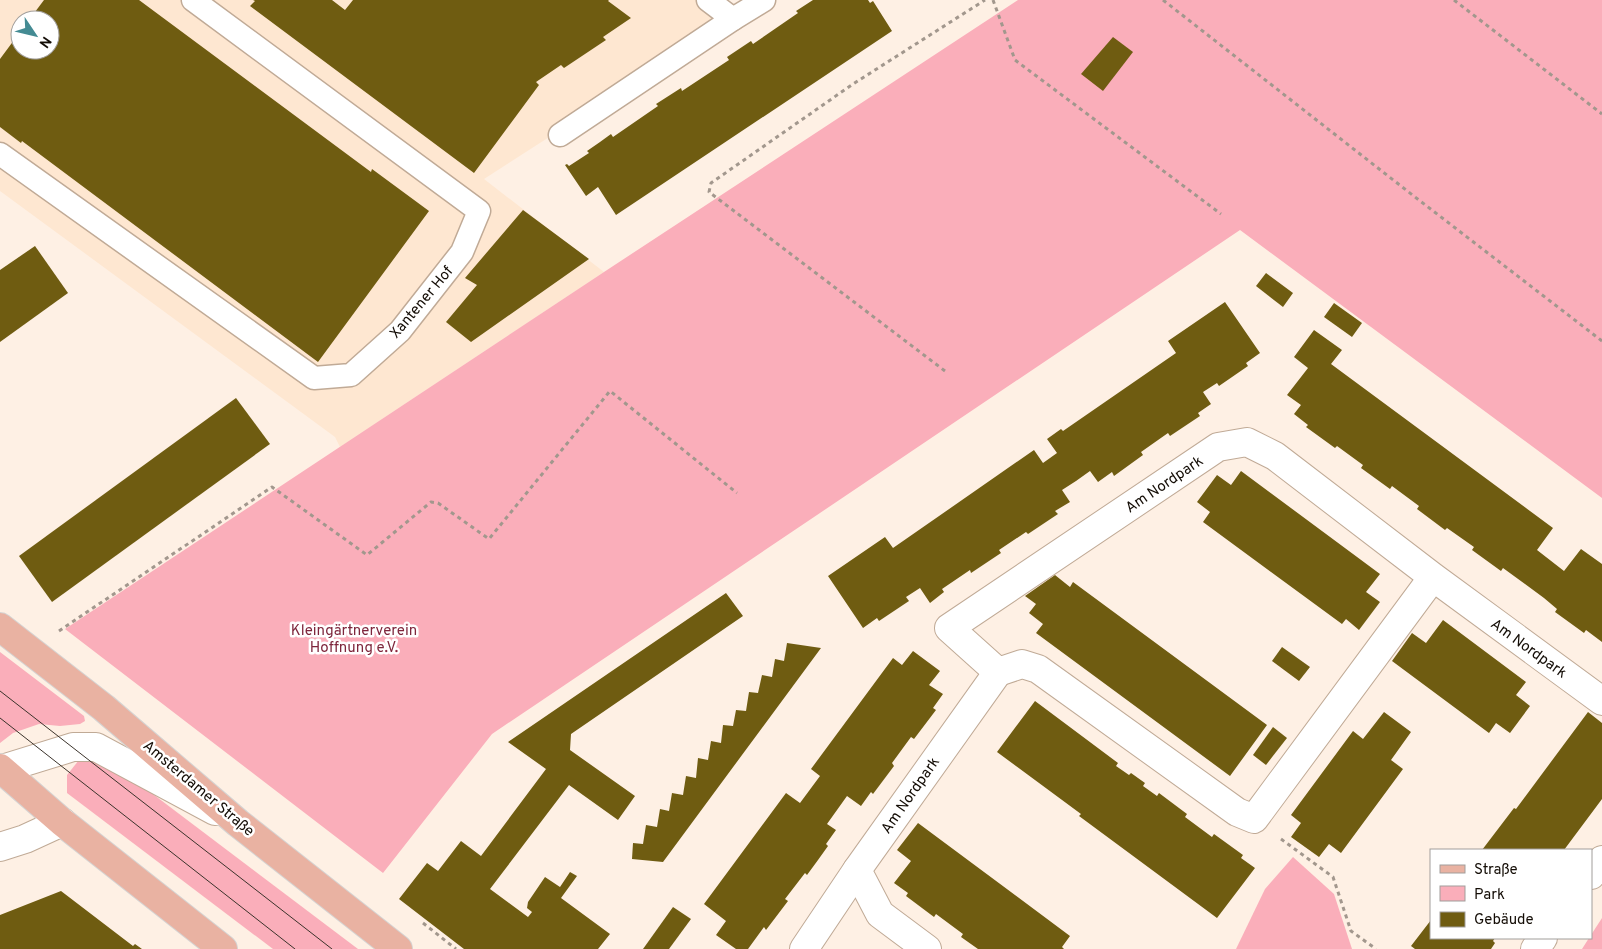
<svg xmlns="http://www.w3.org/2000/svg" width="1602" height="949" font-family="Overpass,sans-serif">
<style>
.built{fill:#fee7d1;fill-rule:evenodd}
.green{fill:#faaeba}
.building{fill:#6f5c11}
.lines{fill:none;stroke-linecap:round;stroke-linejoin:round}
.lane-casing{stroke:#c0aa96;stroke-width:25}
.street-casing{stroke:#c0aa96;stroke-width:30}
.primary-casing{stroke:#d5d3d2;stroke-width:30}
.path{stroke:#a2978d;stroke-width:3;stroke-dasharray:4 4;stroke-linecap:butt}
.lane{stroke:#fff;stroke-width:22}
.street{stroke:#fff;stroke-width:28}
.primary{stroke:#e9b2a2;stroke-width:28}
.tram{stroke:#3b332b;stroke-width:1}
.labels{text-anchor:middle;stroke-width:5;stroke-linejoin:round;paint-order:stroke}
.street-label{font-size:15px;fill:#140d06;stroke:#fff}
.park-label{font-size:15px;fill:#7e263c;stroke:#fff}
</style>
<rect width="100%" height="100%" fill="#fef0e4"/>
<path class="built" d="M0,0H708L733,19L484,179L604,272L340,447L335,437L0,191ZM20,20H50V50H20Z"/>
<g class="green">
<path d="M1018,0H1602V498L1240,230L492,734L383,873L65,629L604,272Z"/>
<path d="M0,652L84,716L85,721L80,724L60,726L39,724L13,733L0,743Z"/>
<path d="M79,760L92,761L133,779L358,949H273L67,793V775Z"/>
<path d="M1293,857L1334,894L1352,949H1236L1265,889Z"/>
<path d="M1602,918V949H1582L1589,938H1591V935Z"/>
</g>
<g class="building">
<path d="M44,0H139L371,172L372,169L429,211L318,362L22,141L21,143L0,127V59L20,32V50H50V20H29Z"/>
<path d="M253,0H332L345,10L353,0H609L608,1L631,18L603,37L606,40L564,68L561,65L536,82L539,85L474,173L250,6L255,1Z"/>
<path d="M813,0H868L870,3L873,1L892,31L616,215L598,187L586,196L565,165L567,164L569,166L589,153L587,151L600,142L611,134L613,137L658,106L656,104L681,88L682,91L729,60L727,57L751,41L753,44L798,13L796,11Z"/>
<path d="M1113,37L1133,52L1103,91L1081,74Z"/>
<path d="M523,210L589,259L471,342L446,322L477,285L465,278Z"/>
<path d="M35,246L68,293L0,342V270Z"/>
<path d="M1266,273L1293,293L1283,307L1256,286Z"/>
<path d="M1225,302L1260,353L1246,363L1248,366L1219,386L1217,383L1203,392L1211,404L1198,413L1200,416L1170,436L1168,433L1141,452L1143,455L1114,476L1112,472L1098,482L1090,471L1076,481L1062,490L1070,502L1055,511L1058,514L1028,534L1026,532L999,550L1001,553L971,573L970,570L942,589L944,592L930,603L920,588L906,597L909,601L879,621L877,618L863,628L828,576L885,537L893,548L1034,450L1043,463L1057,453L1047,439L1061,429L1063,431L1176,353L1168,341Z"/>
<path d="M1334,303L1362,323L1352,337L1324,317Z"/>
<path d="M1314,330L1342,350L1331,364L1553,528L1537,550L1564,571L1581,549L1602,564V642L1586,630L1584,633L1555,612L1557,609L1544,598L1503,568L1501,571L1472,550L1474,547L1447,528L1445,530L1417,509L1419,506L1392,486L1390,489L1361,468L1363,465L1337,446L1335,448L1306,427L1308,425L1294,414L1301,405L1287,395L1308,368L1294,357Z"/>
<path d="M236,398L270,444L52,602L19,556Z"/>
<path d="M1241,471L1380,574L1366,592L1380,602L1359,630L1346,619L1342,624L1203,522L1210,512L1197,502L1217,475L1231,485Z"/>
<path d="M1055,575L1070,587L1073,582L1267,725L1230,776L1036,633L1043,624L1029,613L1036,604L1025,596Z"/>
<path d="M726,593L743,616L571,734L570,750L635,796L618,820L569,785L490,889L528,917L532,912L527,908L528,902L545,877L560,887L570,872L577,876L561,898L610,934L598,949H464L399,899L427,863L438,871L461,841L481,856L546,769L508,742Z"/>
<path d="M1443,620L1526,682L1516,695L1530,706L1510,733L1496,723L1489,733L1392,661L1412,633L1426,643Z"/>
<path d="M787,643L821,648L663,862L632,859L633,843L643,844L646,825L657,827L660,809L669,811L672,793L683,795L686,776L696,778L698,758L708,760L711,741L721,743L723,725L733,726L736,710L746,711L749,692L758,693L762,675L772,677L775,659L784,661Z"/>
<path d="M1282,647L1310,667L1299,681L1272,661Z"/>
<path d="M913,651L940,671L929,685L943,694L933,708L936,710L914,739L911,737L892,763L894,766L873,794L871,792L861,806L847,796L827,824L836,830L826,844L828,846L818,860L807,875L805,873L785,899L788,901L766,930L764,927L748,949H736L716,935L726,921L704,904L786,793L800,803L820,776L811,769L893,658L902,665Z"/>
<path d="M1035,701L1118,763L1116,766L1129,775L1131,773L1145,783L1143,786L1157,796L1159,793L1187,814L1185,817L1212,837L1214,834L1243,855L1241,858L1255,868L1217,918L1079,816L1081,814L997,752Z"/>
<path d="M1384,712L1411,732L1391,760L1403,769L1341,853L1329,844L1319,857L1291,837L1301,823L1291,815L1353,731L1363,739Z"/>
<path d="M1588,712L1602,723V799L1564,850H1482L1514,808L1516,809Z"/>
<path d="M1273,727L1287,738L1266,765L1253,755Z"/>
<path d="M918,823L1070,936L1062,947L1064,949H978L961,937L963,934L936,914L934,917L906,896L908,893L894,883L911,861L897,850Z"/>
<path d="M61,891L133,946L135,944L142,949H0V915Z"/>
<path d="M673,907L691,919L669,949H643Z"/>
<path d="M1431,920V938H1495L1493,941L1495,943L1491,949H1415L1411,946Z"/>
</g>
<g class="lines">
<defs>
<g id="lane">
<path d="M733,19L764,0"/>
<path d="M560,135L733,19L708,0"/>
<path d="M0,154L314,378L351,375L400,331L462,252L479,211L193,0"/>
</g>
<g id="street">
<path d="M1433,577L1254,819L1237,812L1038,669L1022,664L998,672L949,628L1218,447L1247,442L1275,456L1433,577L1602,701"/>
<path d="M2,769L73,747H96L215,811"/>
<path d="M0,847L25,839L62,822"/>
<path d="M1591,875L1602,860"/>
<path d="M804,949L857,870"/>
<path d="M927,949L880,914L857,870L998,672"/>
<path d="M1535,949L1543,938"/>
</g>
<g id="primary">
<path d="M0,627L104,708L238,823L398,949"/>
<path d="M0,768L62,822L223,949"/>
</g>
</defs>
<use href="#lane" class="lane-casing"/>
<use href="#street" class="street-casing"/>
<use href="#primary" class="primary-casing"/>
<g class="path">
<path d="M993,0L1015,60L1221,214"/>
<path d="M1163,0L1415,197L1602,341"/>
<path d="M1454,0L1602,114"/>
<path d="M945,371L709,192L711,183L853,84L985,0"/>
<path d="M59,631L272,487L367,555L431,502L438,503L489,539L610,391L737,493"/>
<path d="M1281,839L1333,877L1351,931L1376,949"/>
<path d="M423,923L456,949"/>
</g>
<use href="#lane" class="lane"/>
<use href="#street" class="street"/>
<use href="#primary" class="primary"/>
<g class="tram">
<path d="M0,691L332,949"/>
<path d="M0,718L295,949"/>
</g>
</g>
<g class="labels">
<g class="street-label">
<text transform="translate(421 302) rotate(-50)" y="5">Xantener Hof</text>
<text transform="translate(1164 484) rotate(-34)" y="5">Am Nordpark</text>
<text transform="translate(1529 648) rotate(36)" y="5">Am Nordpark</text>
<text transform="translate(199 788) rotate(40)" y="5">Amsterdamer Straße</text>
<text transform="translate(910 795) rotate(-55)" y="5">Am Nordpark</text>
</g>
<g class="park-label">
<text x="354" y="635">Kleingärtnerverein<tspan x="354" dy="17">Hoffnung e.V.</tspan></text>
</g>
</g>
<rect x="1430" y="849" width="162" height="90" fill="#ffffff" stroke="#a19e9b"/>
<rect x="1440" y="865" width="25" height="8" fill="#e9b2a2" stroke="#a19e9b"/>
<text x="1474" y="874" font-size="15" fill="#140d06">Straße</text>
<rect x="1440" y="886" width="25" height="15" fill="#faaeba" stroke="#a19e9b"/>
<text x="1474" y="899" font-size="15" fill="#140d06">Park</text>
<rect x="1440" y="912" width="25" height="15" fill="#6f5c11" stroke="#a19e9b"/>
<text x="1474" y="924" font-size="15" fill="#140d06">Gebäude</text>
<g transform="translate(35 35) rotate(125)"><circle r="24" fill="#ffffff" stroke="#a19e9b"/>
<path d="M0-4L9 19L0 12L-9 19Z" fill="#448b93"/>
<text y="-8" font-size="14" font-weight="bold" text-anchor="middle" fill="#140d06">N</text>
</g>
</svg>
